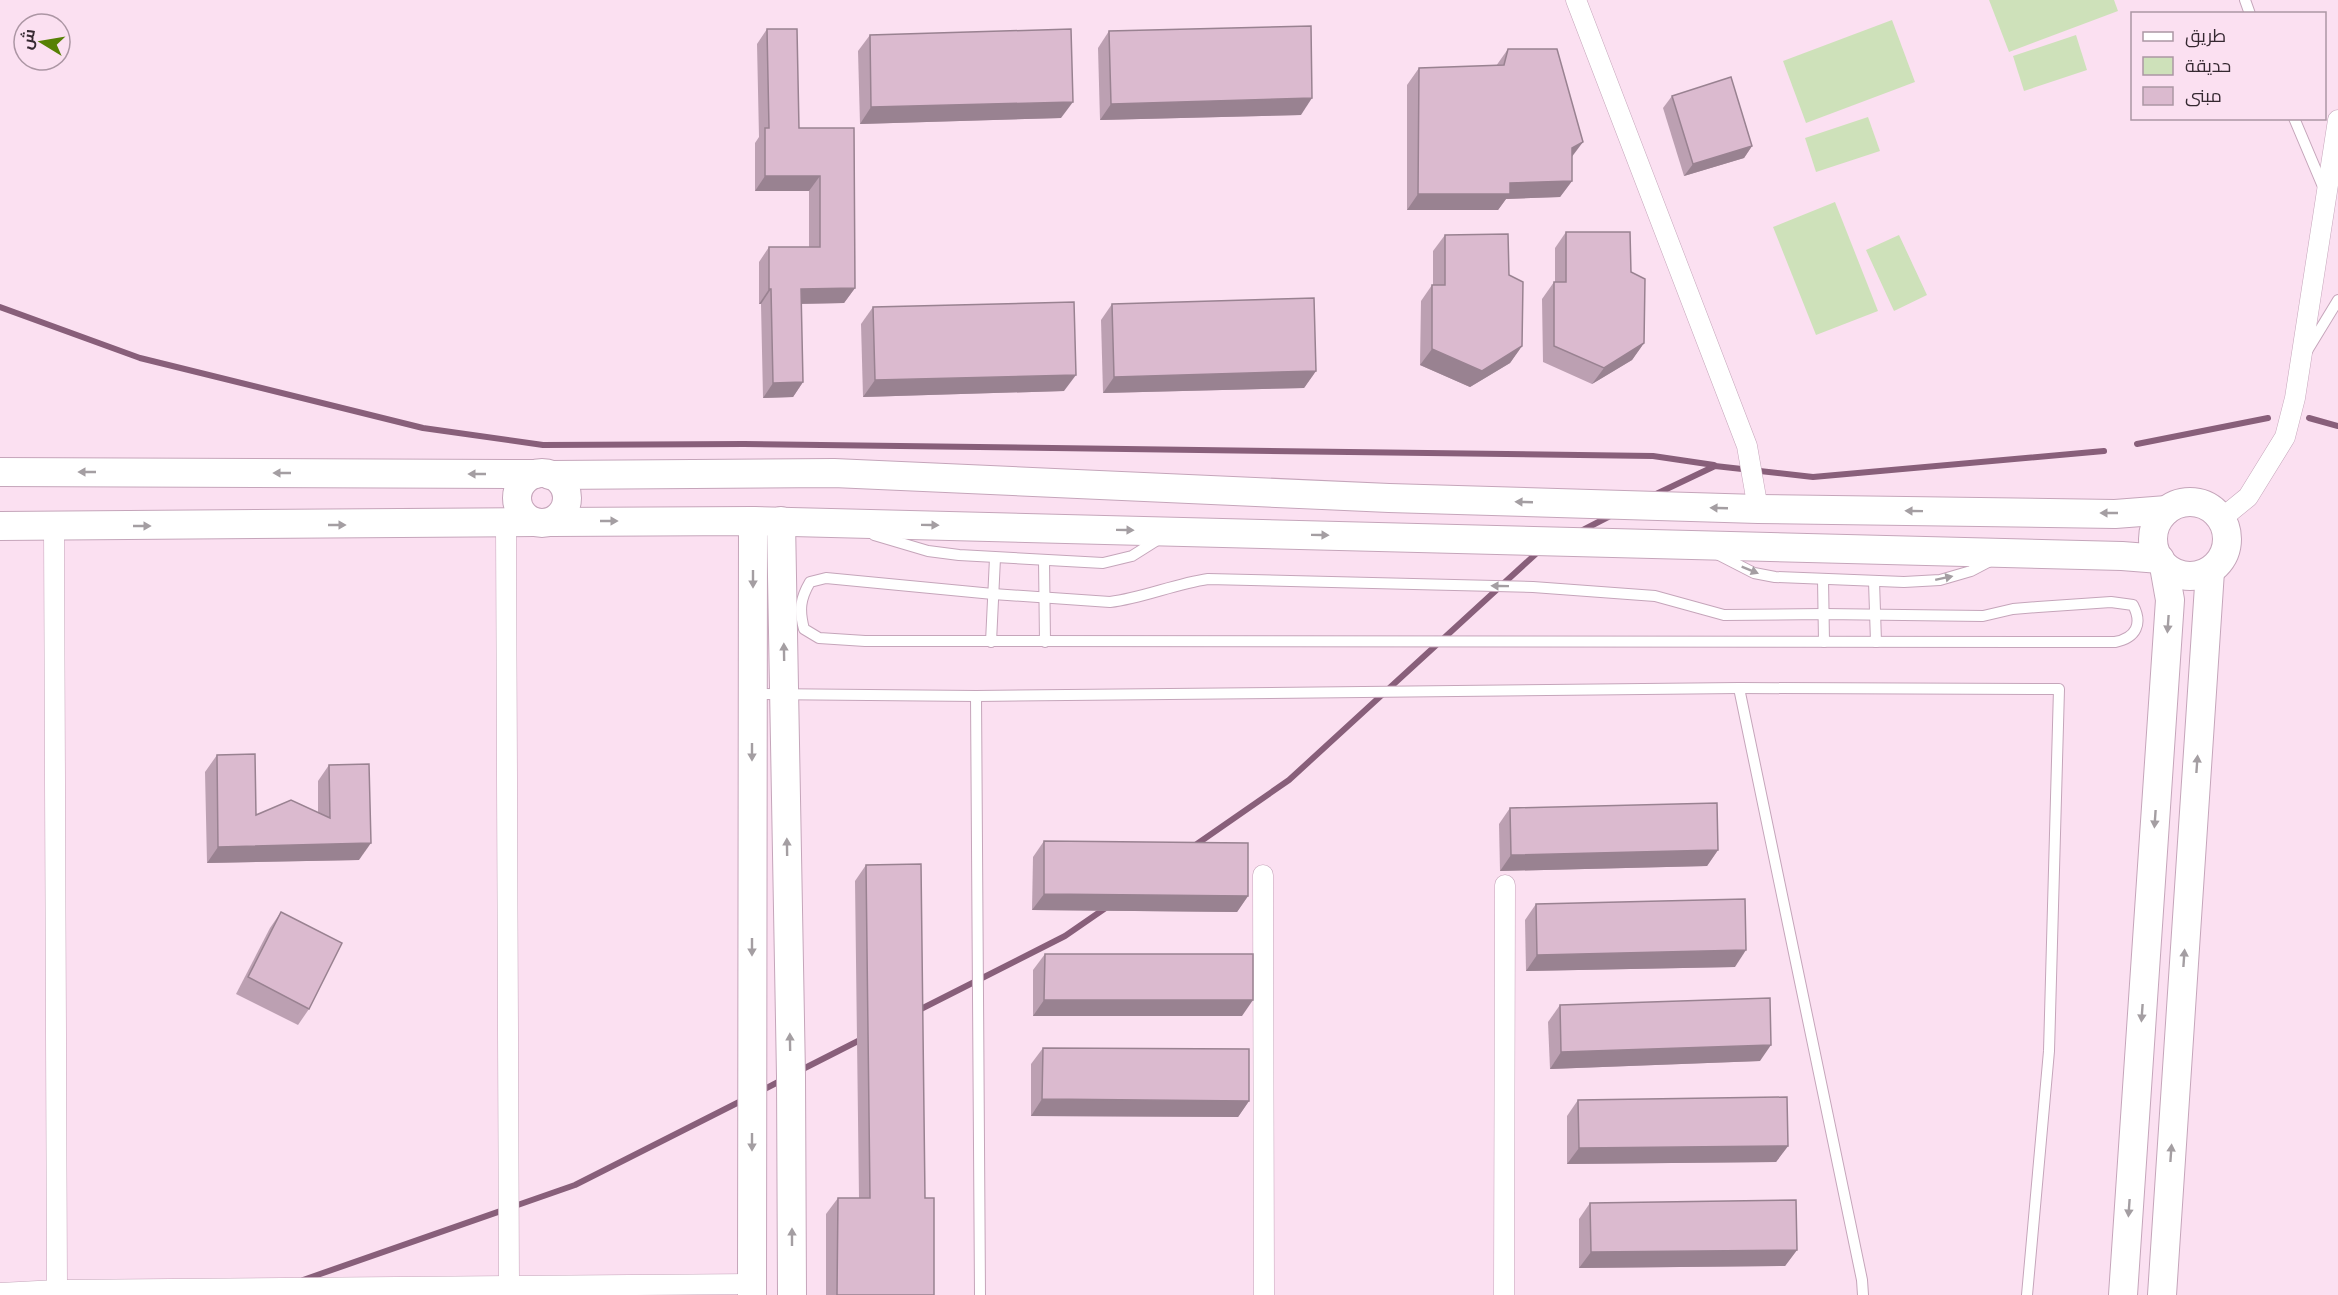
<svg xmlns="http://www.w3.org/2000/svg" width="2338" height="1295" font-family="'IBM Plex Sans',Cairo,sans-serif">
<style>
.green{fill:#cee1ba}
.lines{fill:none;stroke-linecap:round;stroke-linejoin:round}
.stream{stroke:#885f7a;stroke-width:6}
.lane-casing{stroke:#c5a5ba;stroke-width:12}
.street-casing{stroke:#c5a5ba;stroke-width:21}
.secondary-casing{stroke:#c5a5ba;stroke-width:30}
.lane{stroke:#fff;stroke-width:10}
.street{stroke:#fff;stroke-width:20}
.secondary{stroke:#fff;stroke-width:28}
.wall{fill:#bca0b2}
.shaded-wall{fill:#998291}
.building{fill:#dbbacf;stroke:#998291;stroke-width:1.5}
.oneway{fill:#a49ea2}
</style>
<rect width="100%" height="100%" fill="#fbe0f1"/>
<g class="green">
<path d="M1989,0H2114L2118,11L2009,52Z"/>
<path d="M1892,20L1915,82L1806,123L1783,61Z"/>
<path d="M2076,35L2087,70L2024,91L2013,56Z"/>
<path d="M1868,117L1880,151L1816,172L1805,138Z"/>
<path d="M1835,202L1878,311L1816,335L1773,227Z"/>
<path d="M1899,235L1927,295L1894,311L1866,250Z"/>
</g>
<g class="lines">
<g class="stream">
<path d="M0,307L140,358L423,428L543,445L744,444L1653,456L1714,465"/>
<path d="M2309,418L2338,426"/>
<path d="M2137,444L2268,418"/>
<path d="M1654,495L1715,466L1813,477L2104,451"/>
<path d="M1581,531L1612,515"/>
<path d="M1194,846L1289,780L1539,551"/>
<path d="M917,1011L1065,936L1107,907"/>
<path d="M799,1071L862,1039"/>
<path d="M759,1092L782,1080"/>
<path d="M303,1280L575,1185L745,1099"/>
</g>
<defs>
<g id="lane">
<path d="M2245,0L2250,14"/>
<path d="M2294,118L2324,189"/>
<path d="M2307,351L2338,300"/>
<path d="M874,535L928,551L959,555L1103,563L1132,556L1159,539"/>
<path d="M1717,554L1754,573L1775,577L1904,582L1940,580L1971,571L1992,560"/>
<path d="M1044,560L1045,642"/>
<path d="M826,578L993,594L1110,602C1143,598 1174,584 1208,579L1533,587L1655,596L1724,615L1824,614L1983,616L2013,609L2038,607L2111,602L2133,605C2143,624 2136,638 2115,642L865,641L819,638L804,629C799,610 800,599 810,582Z"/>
<path d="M1823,579L1824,642"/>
<path d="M1874,581L1876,642"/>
<path d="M991,642L995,558"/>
<path d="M1739,688L1862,1280L1863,1295"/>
<path d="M755,694L976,696"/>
<path d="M980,1295L976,696L1739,688L2059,689L2049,1051L2027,1295"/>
</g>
<g id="street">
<path d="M1576,0L1747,446L1758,509"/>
<path d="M2221,519L2248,497L2285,437L2295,398L2338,120"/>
<path d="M506,524L509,1286"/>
<path d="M54,527L57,1290"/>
<path d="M1263,875L1264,1295"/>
<path d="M0,1293L57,1290L752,1284"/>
<path d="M1504,1295L1505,885"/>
</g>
<g id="secondary">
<path d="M0,472L535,474"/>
<circle cx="542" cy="498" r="25"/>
<path d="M550,475L834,473L1389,498L1758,509L2115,514L2167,510"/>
<circle cx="2190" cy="539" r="37"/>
<path d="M781,521L791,1076L792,1295"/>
<path d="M551,522L753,521L2122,556L2160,559"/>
<path d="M0,526L534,522"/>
<path d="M752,1295L753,521"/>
<path d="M2123,1295L2170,600L2164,566"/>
<path d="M2162,1295L2210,571"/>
</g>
</defs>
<use href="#lane" class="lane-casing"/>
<use href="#street" class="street-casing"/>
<use href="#secondary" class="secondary-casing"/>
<use href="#lane" class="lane"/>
<use href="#street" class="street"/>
<use href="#secondary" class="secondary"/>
</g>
<g class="wall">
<path d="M767,29L799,128H854L855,288L844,303L801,304L803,382L793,397L763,398L761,304H759V262L769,247H809V191H755V143L759,137L757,44Z"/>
<path d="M1109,31L1301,115L1100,120L1098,48Z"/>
<path d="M870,35L1061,118L860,124L858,51Z"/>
<path d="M1508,49L1572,158V181L1560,197L1506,199L1498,210H1407V85L1419,68L1496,66Z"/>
<path d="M1672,96L1752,146L1744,158L1684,176L1663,108Z"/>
<path d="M1566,232L1631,272L1644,343L1632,360L1592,384L1543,362L1542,299L1554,282H1555V248Z"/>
<path d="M1445,235L1509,275L1522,346L1510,363L1470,387L1420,365L1421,301L1432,285H1433V251Z"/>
<path d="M1112,304L1316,371L1304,388L1103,393L1101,320Z"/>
<path d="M873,307L1064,391L863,397L861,324Z"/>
<path d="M217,755L256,815L318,812V781L329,765L359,860L207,863L205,772Z"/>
<path d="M1510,808L1718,850L1707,866L1500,871L1499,824Z"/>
<path d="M1044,841L1248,896L1237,912L1032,910L1033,857Z"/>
<path d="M866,865L925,1198L934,1295H826V1214L838,1198H859L855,881Z"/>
<path d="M1536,904L1735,967L1526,971L1525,920Z"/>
<path d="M281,912L309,1009L298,1025L236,994L270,928Z"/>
<path d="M1045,954L1242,1016H1033V970Z"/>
<path d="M1560,1005L1760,1061L1550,1069L1548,1022Z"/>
<path d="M1043,1048L1249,1101L1238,1117L1031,1116V1064Z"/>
<path d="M1578,1100L1788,1146L1776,1162L1567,1164V1116Z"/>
<path d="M1590,1203L1797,1250L1785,1266L1579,1268V1219Z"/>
</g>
<g class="shaded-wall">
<path d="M1312,98L1301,115L1100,120L1111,104Z"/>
<path d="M1073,102L1061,118L860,124L871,107Z"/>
<path d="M1583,142L1571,158L1572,148Z"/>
<path d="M1752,146L1744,158L1684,176L1693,164Z"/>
<path d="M765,176H820L809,191H755Z"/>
<path d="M1572,181L1560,197L1506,199L1498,210H1407L1418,194L1510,183Z"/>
<path d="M855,288L844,303L791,304L801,289Z"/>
<path d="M769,289H771L761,304H759Z"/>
<path d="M1644,343L1632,360L1592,384L1604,368Z"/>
<path d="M1522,346L1510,363L1470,387L1420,365L1432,349Z"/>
<path d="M1316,371L1304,388L1103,393L1114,377Z"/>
<path d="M1076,375L1064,391L863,397L875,380Z"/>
<path d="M803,382L793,397L763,398L773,383Z"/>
<path d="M371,843L359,860L207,863L218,847Z"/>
<path d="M1718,850L1707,866L1500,871L1511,855Z"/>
<path d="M1044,894L1248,896L1237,912L1032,910Z"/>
<path d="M1746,950L1735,967L1526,971L1537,955Z"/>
<path d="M1044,1000H1253L1242,1016H1033Z"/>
<path d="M1771,1045L1760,1061L1550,1069L1561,1052Z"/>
<path d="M1042,1099L1249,1101L1238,1117L1031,1116Z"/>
<path d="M1788,1146L1776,1162L1567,1164L1579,1148Z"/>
<path d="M1797,1250L1785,1266L1579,1268L1591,1252Z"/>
</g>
<g class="building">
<path d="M1311,26L1312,98L1111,104L1109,31Z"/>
<path d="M767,29H797L799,128H854L855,288L801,289L803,382L773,383L771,289H769V247H820V176H765V128H769Z"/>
<path d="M1071,29L1073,102L871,107L870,35Z"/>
<path d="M1508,49H1557L1583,142L1572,148V181L1510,183V194H1418L1419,68L1504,65Z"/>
<path d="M1731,77L1752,146L1693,164L1672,96Z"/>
<path d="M1566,232H1630L1631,272L1645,279L1644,343L1604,368L1554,346V282H1566Z"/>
<path d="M1508,234L1509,275L1523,282L1522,346L1482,371L1432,349V285H1445V235Z"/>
<path d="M1314,298L1316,371L1114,377L1112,304Z"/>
<path d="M1074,302L1076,375L875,380L873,307Z"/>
<path d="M255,754L256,815L291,800L330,818L329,765L369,764L371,843L218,847L217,755Z"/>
<path d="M1717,803L1718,850L1511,855L1510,808Z"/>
<path d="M1044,841L1248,843V896L1044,894Z"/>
<path d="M921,864L925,1198H934V1295H837L838,1198H870L866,865Z"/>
<path d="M1745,899L1746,950L1537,955L1536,904Z"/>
<path d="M281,912L342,943L309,1009L248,977Z"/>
<path d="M1045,954H1253V1000H1044Z"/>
<path d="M1770,998L1771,1045L1561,1052L1560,1005Z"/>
<path d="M1043,1048L1249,1049V1101L1042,1099Z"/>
<path d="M1787,1097L1788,1146L1579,1148L1578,1100Z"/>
<path d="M1796,1200L1797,1250L1591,1252L1590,1203Z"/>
</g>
<defs><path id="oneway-solid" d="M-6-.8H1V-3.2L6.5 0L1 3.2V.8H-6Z" transform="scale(1.5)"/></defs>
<g class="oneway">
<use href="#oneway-solid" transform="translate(87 472) rotate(-180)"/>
<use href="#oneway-solid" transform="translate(282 473) rotate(-180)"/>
<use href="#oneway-solid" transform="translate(477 474) rotate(-180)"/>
<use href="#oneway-solid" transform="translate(1524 502) rotate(-178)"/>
<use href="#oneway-solid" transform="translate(1719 508) rotate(-178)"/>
<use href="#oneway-solid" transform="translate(1914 511) rotate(-179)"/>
<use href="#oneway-solid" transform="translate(2109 513) rotate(-180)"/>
<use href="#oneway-solid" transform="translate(609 521)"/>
<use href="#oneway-solid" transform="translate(337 525)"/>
<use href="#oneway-solid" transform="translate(930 525) rotate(1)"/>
<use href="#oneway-solid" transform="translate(142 526)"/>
<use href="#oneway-solid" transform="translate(1125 530) rotate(1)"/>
<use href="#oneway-solid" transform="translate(1320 535) rotate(1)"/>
<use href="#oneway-solid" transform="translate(1750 570) rotate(22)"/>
<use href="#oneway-solid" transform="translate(1944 578) rotate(-12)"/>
<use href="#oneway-solid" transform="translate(753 579) rotate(90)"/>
<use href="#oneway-solid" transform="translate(1500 586) rotate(-179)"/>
<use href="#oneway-solid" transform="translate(2168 624) rotate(94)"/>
<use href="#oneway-solid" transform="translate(784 652) rotate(-91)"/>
<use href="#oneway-solid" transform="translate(752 752) rotate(90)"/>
<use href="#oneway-solid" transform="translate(2197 764) rotate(-86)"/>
<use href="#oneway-solid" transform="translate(2155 819) rotate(94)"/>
<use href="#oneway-solid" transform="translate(787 847) rotate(-91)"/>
<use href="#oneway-solid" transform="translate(752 947) rotate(90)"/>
<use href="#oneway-solid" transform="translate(2184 958) rotate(-86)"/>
<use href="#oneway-solid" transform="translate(2142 1013) rotate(94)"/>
<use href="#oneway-solid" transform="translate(790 1042) rotate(-91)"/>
<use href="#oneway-solid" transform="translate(752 1142) rotate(90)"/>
<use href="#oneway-solid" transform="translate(2171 1153) rotate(-86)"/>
<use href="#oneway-solid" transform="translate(2129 1208) rotate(94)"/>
<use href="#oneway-solid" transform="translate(792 1237) rotate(-90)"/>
</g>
<rect x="2131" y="12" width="195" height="108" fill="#fbe0f1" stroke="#ac96a4" stroke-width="1.5"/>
<rect x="2143" y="32" width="30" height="9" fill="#ffffff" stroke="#ac96a4" stroke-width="1.5"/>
<text x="2185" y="42" font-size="18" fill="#352831">طريق</text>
<rect x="2143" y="57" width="30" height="18" fill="#cee1ba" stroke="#ac96a4" stroke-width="1.5"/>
<text x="2185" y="72" font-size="18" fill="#352831">حديقة</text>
<rect x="2143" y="87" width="30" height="18" fill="#dbbacf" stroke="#ac96a4" stroke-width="1.5"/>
<text x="2185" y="102" font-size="18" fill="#352831">مبنى</text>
<g transform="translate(42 42) rotate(281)"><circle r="28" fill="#fbe0f1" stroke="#ac96a4" stroke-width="1.5"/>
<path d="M0-4.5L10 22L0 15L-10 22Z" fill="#578105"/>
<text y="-9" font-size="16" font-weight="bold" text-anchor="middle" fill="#352831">ش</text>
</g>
</svg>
